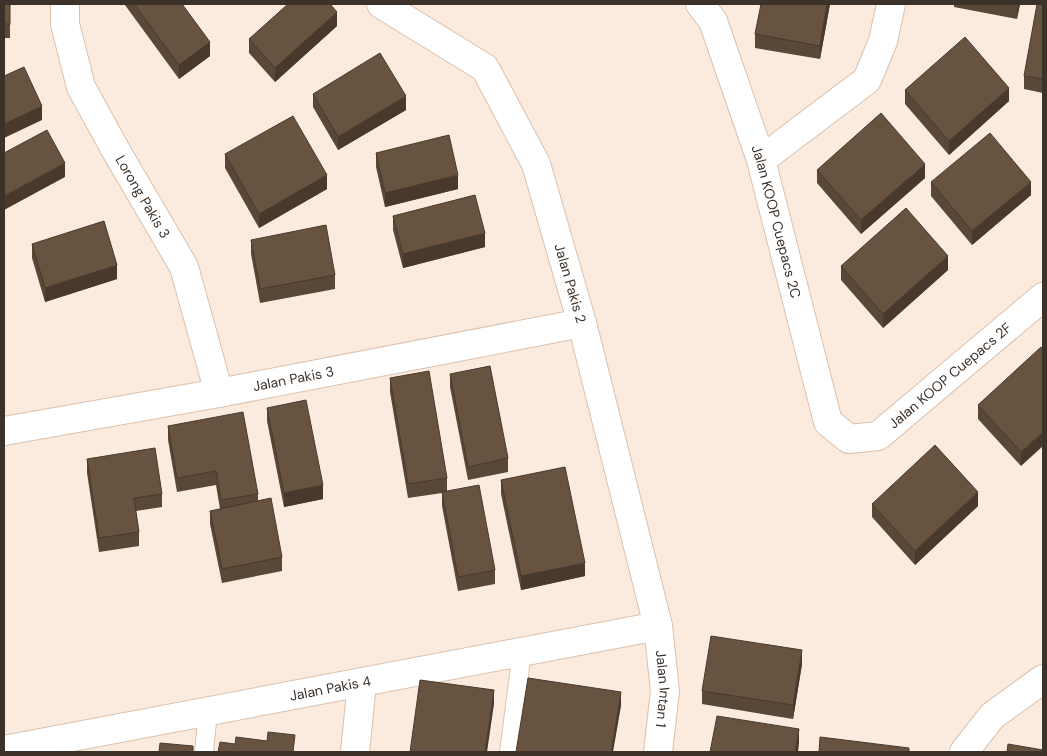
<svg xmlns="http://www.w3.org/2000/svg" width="1047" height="756" font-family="'DM Sans',sans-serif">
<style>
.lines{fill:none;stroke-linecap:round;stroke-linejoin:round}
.service-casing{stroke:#dbc1ad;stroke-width:20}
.minor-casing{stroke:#dbc1ad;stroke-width:30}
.service{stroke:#fff;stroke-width:18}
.minor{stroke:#fff;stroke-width:28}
.wall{fill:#594737}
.shaded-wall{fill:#49392d}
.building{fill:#685240;stroke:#49392d}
.labels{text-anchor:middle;stroke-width:5;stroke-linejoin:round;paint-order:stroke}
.street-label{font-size:14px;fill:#3d322a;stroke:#fbebde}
</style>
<rect width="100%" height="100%" fill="#fbebde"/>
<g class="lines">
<defs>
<g id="service">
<path d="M204,752L208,711"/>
<path d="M509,752L522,652"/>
</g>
<g id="minor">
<path id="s1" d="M65,4V24L81,87L115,149L184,267L219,393"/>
<path id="s2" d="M381,4L485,68L536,164L582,323L658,626L665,691L658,752"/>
<path id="s3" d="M700,4L713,21L761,160L828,422L849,439L878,436L1043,297"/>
<path d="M761,160L867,80L883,41L891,4"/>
<path id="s4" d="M4,431L219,393L582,323"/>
<path id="s5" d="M4,750L658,626"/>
<path d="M355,752L362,683"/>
<path d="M964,752L992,716L1043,679"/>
</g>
</defs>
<use href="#service" class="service-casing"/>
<use href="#minor" class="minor-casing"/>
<use href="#service" class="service"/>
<use href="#minor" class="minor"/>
</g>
<g class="wall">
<rect x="4" y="4" width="6" height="34"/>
<path d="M125,4H182L210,56L179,79L125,5Z"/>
<path d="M830,4L820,59L755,48V34Z"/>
<path d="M954,4H1020L1017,19L954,7Z"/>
<path d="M1043,4V93L1024,89V76Z"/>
<path d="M337,26L275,82L249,53V39Z"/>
<path d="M905,90L1009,101L949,155L905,104Z"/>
<path d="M313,94L406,110L338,150L313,107Z"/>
<path d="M376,153L458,189L385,207L376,167Z"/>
<path d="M225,154L327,189L259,228L225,168Z"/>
<path d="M817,170L925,178L861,234L817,183Z"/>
<path d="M931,182L1031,195L972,245L931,196Z"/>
<path d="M393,216L485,247L403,268L393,230Z"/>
<path d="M251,240L335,275V289L260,303L251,254Z"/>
<path d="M32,244L117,279L45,302L32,258Z"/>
<path d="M841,266L948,270L883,328L841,280Z"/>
<path d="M1043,349L1021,466L978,419V405Z"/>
<path d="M450,374L508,458V472L468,480L450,387Z"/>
<path d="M390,378L447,478V491L495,570V584L458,591L442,506V493L408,498L390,392Z"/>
<path d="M267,408L323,499L284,507L267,421Z"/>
<path d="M168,426L258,494V501L282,557V571L222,583L210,524V511L220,509L216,485L177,492L168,440Z"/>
<path d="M87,459L162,494V507L136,511L139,532V546L99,552L87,473Z"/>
<path d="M501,480L585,576L521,590L501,494Z"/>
<path d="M872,504L978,506L915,565L872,517Z"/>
<path d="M802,664L793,719L702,704V691Z"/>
</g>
<g class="shaded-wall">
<path d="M827,4H830L820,59V46Z"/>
<path d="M1018,4H1020L1017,19Z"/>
<path d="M337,12V26L275,82V68Z"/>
<path d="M210,42V56L179,79V65Z"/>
<path d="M1009,88V101L949,155V141Z"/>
<path d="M406,96V110L338,150V137Z"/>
<path d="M42,106V120L4,138V124Z"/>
<path d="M65,163V177L4,210V196Z"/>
<path d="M925,164V178L861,234V220Z"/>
<path d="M327,175V189L259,228V214Z"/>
<path d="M458,175V189L385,207V193Z"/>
<path d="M1031,182V195L972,245V231Z"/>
<path d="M485,233V247L403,268V254Z"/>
<path d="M948,256V270L883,328V314Z"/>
<path d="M117,265V279L45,302V288Z"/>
<path d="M1043,432V446L1021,466V452Z"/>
<path d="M323,485V499L284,507V493Z"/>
<path d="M978,492V506L915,565V551Z"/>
<path d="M585,563V576L521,590V576Z"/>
<path d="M802,650V664L793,719V705Z"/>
<path d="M494,690V704L487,752H485Z"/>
<path d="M621,692V706L613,752H611Z"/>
<path d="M799,729V743L798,752H795Z"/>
</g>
<g class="building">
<rect x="4" y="4" width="6" height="20"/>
<path d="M134,4H182L210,42L179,65Z"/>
<path d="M288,4H330L337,12L275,68L249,39Z"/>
<path d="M761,4H827L820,46L755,34Z"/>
<path d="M1037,4H1043V79L1024,76Z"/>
<path d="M965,37L1009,88L949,141L905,90Z"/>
<path d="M380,53L406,96L338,137L313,94Z"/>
<path d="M24,67L42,106L4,124V76Z"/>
<path d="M881,113L925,164L861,220L817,170Z"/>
<path d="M293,116L327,175L259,214L225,154Z"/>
<path d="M47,130L65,163L4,196V153Z"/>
<path d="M990,133L1031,182L972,231L931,182Z"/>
<path d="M449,135L458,175L385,193L376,153Z"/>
<path d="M475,195L485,233L403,254L393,216Z"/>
<path d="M906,208L948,256L883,314L841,266Z"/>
<path d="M104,221L117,265L45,288L32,244Z"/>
<path d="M326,225L335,275L260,289L251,240Z"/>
<path d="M1041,347L1043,349V432L1021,452L978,405Z"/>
<path d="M490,366L508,458L468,467L450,374Z"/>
<path d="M429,371L447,478L408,484L390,378Z"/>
<path d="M306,400L323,485L284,493L267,408Z"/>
<path d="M243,412L258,494L221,500L216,471L177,478L168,426Z"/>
<path d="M935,445L978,492L915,551L872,504Z"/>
<path d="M155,448L162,494L134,498L139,532L99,538L87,459Z"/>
<path d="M565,467L585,563L521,576L501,480Z"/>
<path d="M479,485L495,570L458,577L442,492Z"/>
<path d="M271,498L282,557L222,569L210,511Z"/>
<path d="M711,636L802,650L793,705L702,691Z"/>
<path d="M528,678L621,692L611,752H516Z"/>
<path d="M420,680L494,690L485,752H410Z"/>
<path d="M717,716L799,729L795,752H710Z"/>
<path d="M268,732L295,735L293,752H218L220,742L235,744L236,737L267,741Z"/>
<path d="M820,737L909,748V752H819Z"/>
<path d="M160,743L193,746V752H159Z"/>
<path d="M1008,744L1043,750V752H1007Z"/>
</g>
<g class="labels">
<g class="street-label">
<text dy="5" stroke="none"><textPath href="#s1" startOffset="211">Lorong Pakis 3</textPath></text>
<text dy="5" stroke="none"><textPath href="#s3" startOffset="232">Jalan KOOP Cuepacs 2C</textPath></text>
<text dy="5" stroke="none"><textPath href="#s2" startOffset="355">Jalan Pakis 2</textPath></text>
<text dy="5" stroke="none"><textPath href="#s3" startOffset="589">Jalan KOOP Cuepacs 2F</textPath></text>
<text dy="5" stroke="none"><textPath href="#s4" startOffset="294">Jalan Pakis 3</textPath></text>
<text dy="5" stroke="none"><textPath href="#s5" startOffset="332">Jalan Pakis 4</textPath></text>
<text dy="5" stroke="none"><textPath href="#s2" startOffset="772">Jalan Intan 1</textPath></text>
</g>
</g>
<rect width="1047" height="756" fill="none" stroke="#3d322a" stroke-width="10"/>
</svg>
